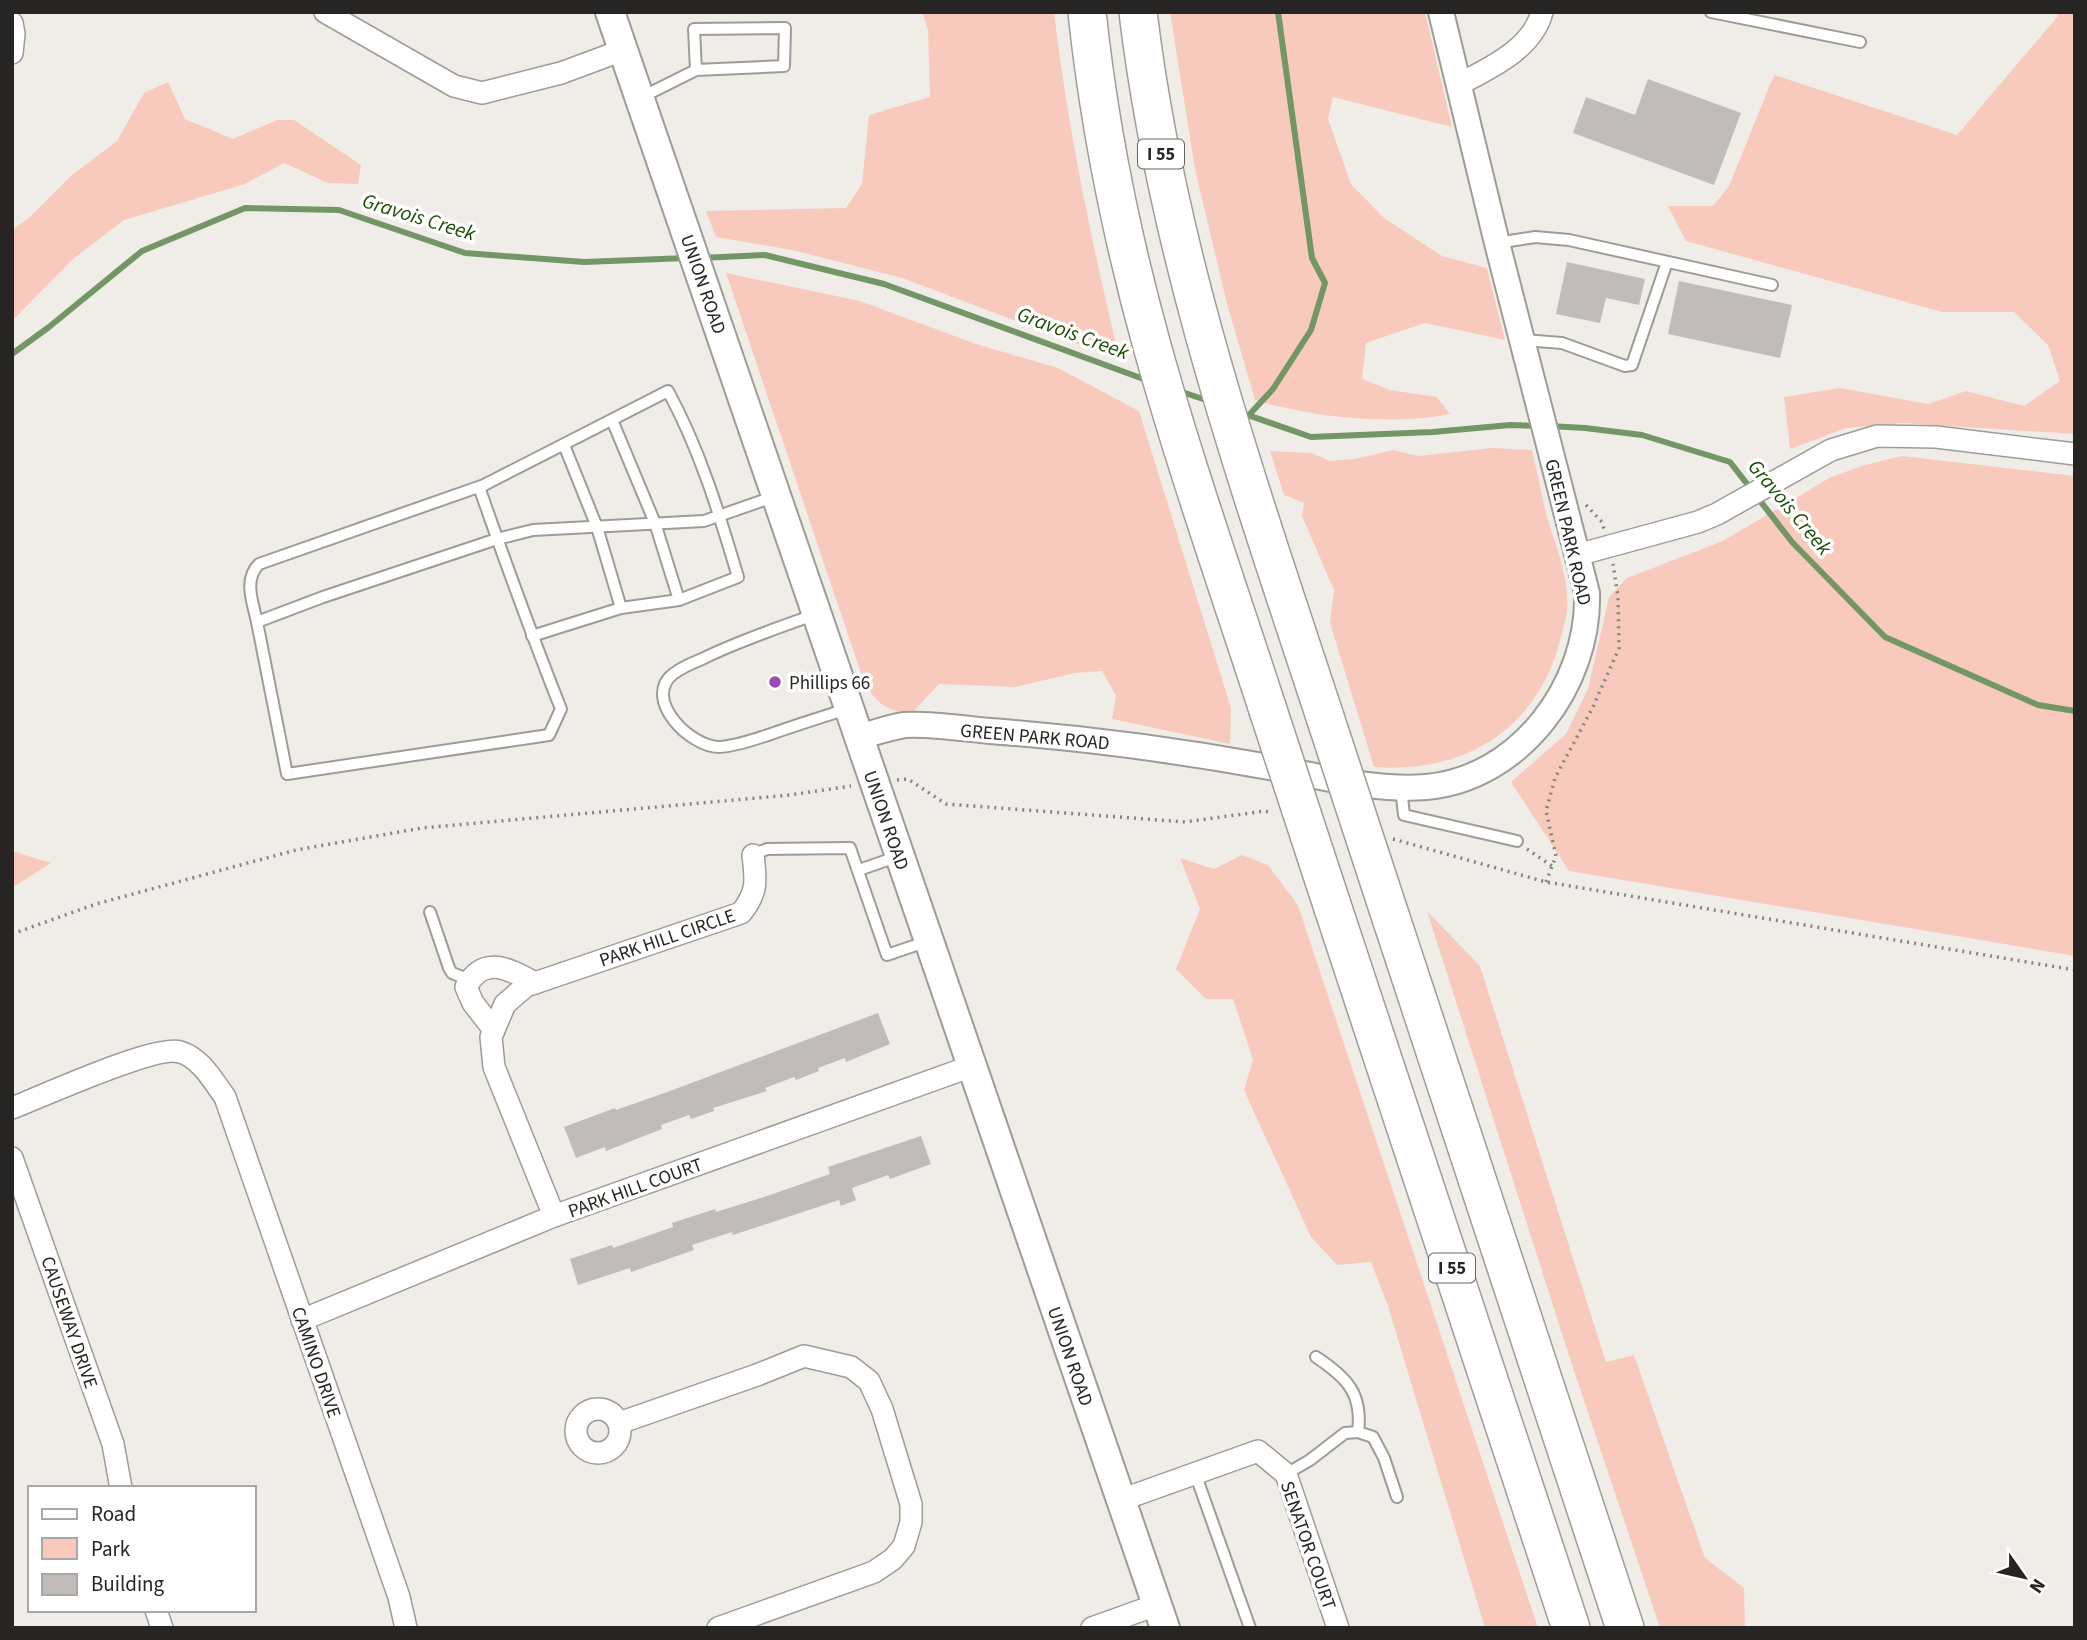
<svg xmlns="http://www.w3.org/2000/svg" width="2087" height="1640" font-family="'Source Sans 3',sans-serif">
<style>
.green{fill:#f8cabd}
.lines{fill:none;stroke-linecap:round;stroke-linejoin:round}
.stream{stroke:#729665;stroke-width:6}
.building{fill:#c1bcb9}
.service-casing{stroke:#9e9c96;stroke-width:14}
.minor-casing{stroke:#9e9c96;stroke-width:24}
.tertiary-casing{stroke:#9e9c96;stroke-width:28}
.secondary-casing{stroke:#9e9c96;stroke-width:32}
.motorway-casing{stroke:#9e9c96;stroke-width:40}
.path{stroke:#868481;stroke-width:3.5;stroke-dasharray:2 5;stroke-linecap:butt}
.service{stroke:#fff;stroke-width:10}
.minor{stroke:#fff;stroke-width:21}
.tertiary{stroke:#fff;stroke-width:24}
.secondary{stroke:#fff;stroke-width:28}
.motorway{stroke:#fff;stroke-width:37}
.motorway-bridge-casing{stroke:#9e9c96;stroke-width:40;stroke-linecap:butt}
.motorway-bridge{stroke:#fff;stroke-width:37}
.poi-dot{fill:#9e48b5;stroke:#fff;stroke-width:2.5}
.labels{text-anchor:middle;stroke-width:7;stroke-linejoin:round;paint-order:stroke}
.shield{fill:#fff;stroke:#676665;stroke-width:2}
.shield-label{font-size:18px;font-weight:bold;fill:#262523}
.street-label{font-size:19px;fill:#262523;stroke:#fff}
.poi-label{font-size:19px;fill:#262523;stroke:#fff;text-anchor:start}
.water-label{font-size:21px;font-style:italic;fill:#1b4b01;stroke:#fff}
</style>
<rect width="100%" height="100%" fill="#f0ede8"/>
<g class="green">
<path d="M922,12H1054C1068,130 1092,245 1120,360L902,278L792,250L716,237L706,211L846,208L862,184L869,115L930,97L928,29Z"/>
<path d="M1170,12H1425L1452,127L1333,97L1328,119L1351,184L1384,218L1442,256L1487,268L1505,340L1425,323L1366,343L1362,379L1390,390L1437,397L1450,414C1392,426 1312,417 1255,400L1227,304L1195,169Z"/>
<path d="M2056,12H2075V434L1902,423L1846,428L1790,449L1784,397L1840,388L1928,404L1966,391L2024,406L2060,381L2048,345L2014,312H1942L1686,241L1668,206H1713L1729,186L1774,75L1957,135L2058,16Z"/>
<path d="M168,82L185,119L233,139L277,120H294L361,165L358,184L328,183L284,163L245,184L124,220L72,260L12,321V230L29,218L72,175L117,141L144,93Z"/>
<path d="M726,273L860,301L976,344L1058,368L1139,411L1231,708L1230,744L1112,719L1116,696L1102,671L1075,673L1015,687L939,684L910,715C883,708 876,704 863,679Z"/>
<path d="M1492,448L1532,450C1537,471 1541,492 1546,513C1555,546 1570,576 1567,611C1566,620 1563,629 1561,637C1539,728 1465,774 1374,767L1330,623L1334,590L1302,516L1304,503L1284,495L1270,451L1311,453L1330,461L1355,459L1393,450L1418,456Z"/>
<path d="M1902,456L2075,476V956L1569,871L1511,782L1566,734L1588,689L1609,597L1627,578L1723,541L1831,477L1865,465Z"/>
<path d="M12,851L51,863L12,888Z"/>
<path d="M1242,855L1268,865L1298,905L1538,1628H1485L1388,1306L1371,1262L1337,1265L1311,1237L1244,1090L1253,1060L1233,999H1206L1176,969L1200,909L1180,858L1214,869Z"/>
<path d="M1427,911L1480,966L1606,1362L1634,1355L1705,1558L1744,1588L1745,1628H1660L1572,1365Z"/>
</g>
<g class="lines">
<g class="stream">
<path d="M701,258L765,255L884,284L1149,381"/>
<path d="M12,354L49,327L142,251L245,208L339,210L465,253L584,262L687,258"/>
<path d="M1179,391L1212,402"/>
<path d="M1239,412L1311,437L1433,432L1510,425L1538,426"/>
<path d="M1249,415L1273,389L1311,330L1325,283L1312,258L1278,12"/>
<path d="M1549,426L1585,428L1642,435L1730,462L1792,542L1885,637L2038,705L2075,711"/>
</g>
</g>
<g class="building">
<path d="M1648,79L1741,113L1714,185L1573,133L1586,97L1635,115Z"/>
<path d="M1567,262L1645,279L1639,305L1606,298L1600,323L1556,314Z"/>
<path d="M1679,281L1792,305L1780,358L1668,334Z"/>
<path d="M878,1013L890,1044L846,1062L845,1058L818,1068L819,1071L796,1080L794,1077L765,1088L767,1091L713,1108L714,1111L691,1119L689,1115L661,1125L662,1129L606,1151L605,1147L576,1158L564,1127L615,1108L616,1110L670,1091Z"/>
<path d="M921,1136L931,1164L890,1179L888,1175L852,1188L856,1200L841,1206L839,1200L733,1235L732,1232L692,1245L694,1250L631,1272L630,1268L578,1285L570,1259L612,1245L613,1248L673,1227L672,1223L715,1209L716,1212L770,1195L830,1174L828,1167Z"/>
</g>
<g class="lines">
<defs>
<g id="service">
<path d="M1711,12L1860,42"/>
<path d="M640,98L696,70L694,29L785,28L784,66L696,70"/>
<path d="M1497,243L1535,237L1569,240L1772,285"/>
<path d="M1523,340L1562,343L1625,366L1632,365L1667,262"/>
<path d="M612,420L655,523L679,600"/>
<path d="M564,445L597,527L621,608"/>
<path d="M479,487C505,561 532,636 561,709L549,735L287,774L257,622L323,597L497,539L533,530L704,521L776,496"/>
<path d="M816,614C778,628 738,641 702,659C692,663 681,668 673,674C642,699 690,747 719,747C737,746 755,739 771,734C796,725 822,717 847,709"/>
<path d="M257,622C253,603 243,580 259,564L484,485L668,391C700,450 719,513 738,577L679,600L621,608L532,636"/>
<path d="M1401,788L1404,815L1517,841"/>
<path d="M753,855L767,849L850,848L887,955L928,941"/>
<path d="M859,870L899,856"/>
<path d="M430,912L449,968L452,973L470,980"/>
<path d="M1316,1357C1346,1377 1363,1393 1358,1432"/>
<path d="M1195,1473L1250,1628"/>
<path d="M1286,1474L1310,1460L1345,1433L1358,1432L1373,1437L1384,1458L1397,1497"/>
</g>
<g id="minor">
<path d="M325,12L454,86L482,93L561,73L623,50"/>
<path d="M12,23L14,34L12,53"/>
<path d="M1458,85C1489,68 1532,50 1542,12"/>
<path d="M1577,555L1698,522L1717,514L1831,450L1877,436L1936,437L2075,454"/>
<path d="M494,1030L473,1003L466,987C484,954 509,969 535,983"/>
<path d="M12,1108C41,1097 156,1044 180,1052C201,1058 213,1081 225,1097L399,1597L406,1628"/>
<path d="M12,1158L113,1444L121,1488"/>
<path d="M554,1216L494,1067L491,1037L505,1004L526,986L741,913C758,892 756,881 753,855"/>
<path d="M302,1320L554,1216L972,1066"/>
<circle cx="598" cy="1431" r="22"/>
<path d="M619,1423L757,1375L804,1356L851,1367L869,1381L882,1409L911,1504V1522L904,1546L893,1559L874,1572L718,1628"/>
<path d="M1121,1500L1258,1451L1286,1474L1338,1628"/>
<path d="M156,1610L162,1628"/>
<path d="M1092,1628L1156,1605"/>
</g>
<path id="tertiary" d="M859,737C874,733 890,727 905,725C928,723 966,729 990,731C1084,738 1176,750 1269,767C1320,776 1374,791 1426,787C1520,779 1590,684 1587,593L1497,243L1441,12"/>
<path id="secondary" d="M610,12L1165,1628"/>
<g id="motorway">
<path d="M1087,12C1099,125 1122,238 1152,346C1186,468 1228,587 1267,707"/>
<path d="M1138,12C1167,255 1249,486 1325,717"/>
<path d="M1333,908L1571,1628"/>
<path d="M1391,918L1625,1628"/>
</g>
</defs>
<use href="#service" class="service-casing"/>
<use href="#minor" class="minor-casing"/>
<use href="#tertiary" class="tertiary-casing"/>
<use href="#secondary" class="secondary-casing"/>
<use href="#motorway" class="motorway-casing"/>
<g class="path">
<path d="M1586,505L1602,522L1604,529"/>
<path d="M897,780L908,779L946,804L1185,822L1265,811L1272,813"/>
<path d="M1393,839L1546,882L2075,970"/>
<path d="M1527,849L1552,866"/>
<path d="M1546,882L1556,856L1546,811L1555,778L1593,707L1619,648L1618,596L1613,564"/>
<path d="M12,934L96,904L296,850L422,828L790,795L851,786"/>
</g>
<use href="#service" class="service"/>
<use href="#minor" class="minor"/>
<use href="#tertiary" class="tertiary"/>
<use href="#secondary" class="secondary"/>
<use href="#motorway" class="motorway"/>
<defs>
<g id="motorway-bridge">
<path d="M1267,707L1333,908"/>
<path d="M1325,717L1391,918"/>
</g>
</defs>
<use href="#motorway-bridge" class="motorway-bridge-casing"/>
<use href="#motorway-bridge" class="motorway-bridge"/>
</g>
<circle class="poi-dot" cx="775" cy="682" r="7"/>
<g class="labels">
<g class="shield">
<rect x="1138" y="139.5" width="46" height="29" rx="5"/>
<rect x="1429" y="1253.5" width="46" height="29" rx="5"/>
</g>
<g class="shield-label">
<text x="1161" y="160">I 55</text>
<text x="1452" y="1274">I 55</text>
</g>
<g class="street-label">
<text transform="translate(704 284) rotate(71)" y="7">UNION ROAD</text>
<text transform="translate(1569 532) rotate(77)" y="7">GREEN PARK ROAD</text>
<text transform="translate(1035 736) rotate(5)" y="7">GREEN PARK ROAD</text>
<text transform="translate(887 820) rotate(71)" y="7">UNION ROAD</text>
<text transform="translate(667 937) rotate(-19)" y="7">PARK HILL CIRCLE</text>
<text transform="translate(635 1187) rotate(-20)" y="7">PARK HILL COURT</text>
<text transform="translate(70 1322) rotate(71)" y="7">CAUSEWAY DRIVE</text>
<text transform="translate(1071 1356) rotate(71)" y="7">UNION ROAD</text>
<text transform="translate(317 1362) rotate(71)" y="7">CAMINO DRIVE</text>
<text transform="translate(1309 1545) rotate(71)" y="7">SENATOR COURT</text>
</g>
<g class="poi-label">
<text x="789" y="689">Phillips 66</text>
</g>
<g class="water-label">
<text transform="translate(419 217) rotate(17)" y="7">Gravois Creek</text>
<text transform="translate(1073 333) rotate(20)" y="7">Gravois Creek</text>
<text transform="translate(1790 507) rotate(50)" y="7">Gravois Creek</text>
</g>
</g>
<rect width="2087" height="1640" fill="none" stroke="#262523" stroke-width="28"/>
<rect x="28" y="1486" width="228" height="126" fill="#ffffff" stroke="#a8a8a7" stroke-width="2"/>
<rect x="42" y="1509" width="35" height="10" fill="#ffffff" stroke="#a8a8a7" stroke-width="2"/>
<text x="91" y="1521" font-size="21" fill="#262523">Road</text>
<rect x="42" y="1538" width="35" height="21" fill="#f8cabd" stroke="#a8a8a7" stroke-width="2"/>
<text x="91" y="1556" font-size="21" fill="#262523">Park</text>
<rect x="42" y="1574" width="35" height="21" fill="#c1bcb9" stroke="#a8a8a7" stroke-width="2"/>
<text x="91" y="1591" font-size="21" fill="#262523">Building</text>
<g transform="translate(2024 1577) rotate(124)" stroke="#ffffff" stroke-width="5" paint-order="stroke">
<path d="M0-5L12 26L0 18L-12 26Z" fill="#262523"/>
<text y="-10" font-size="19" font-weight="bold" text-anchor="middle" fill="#262523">N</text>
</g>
</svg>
